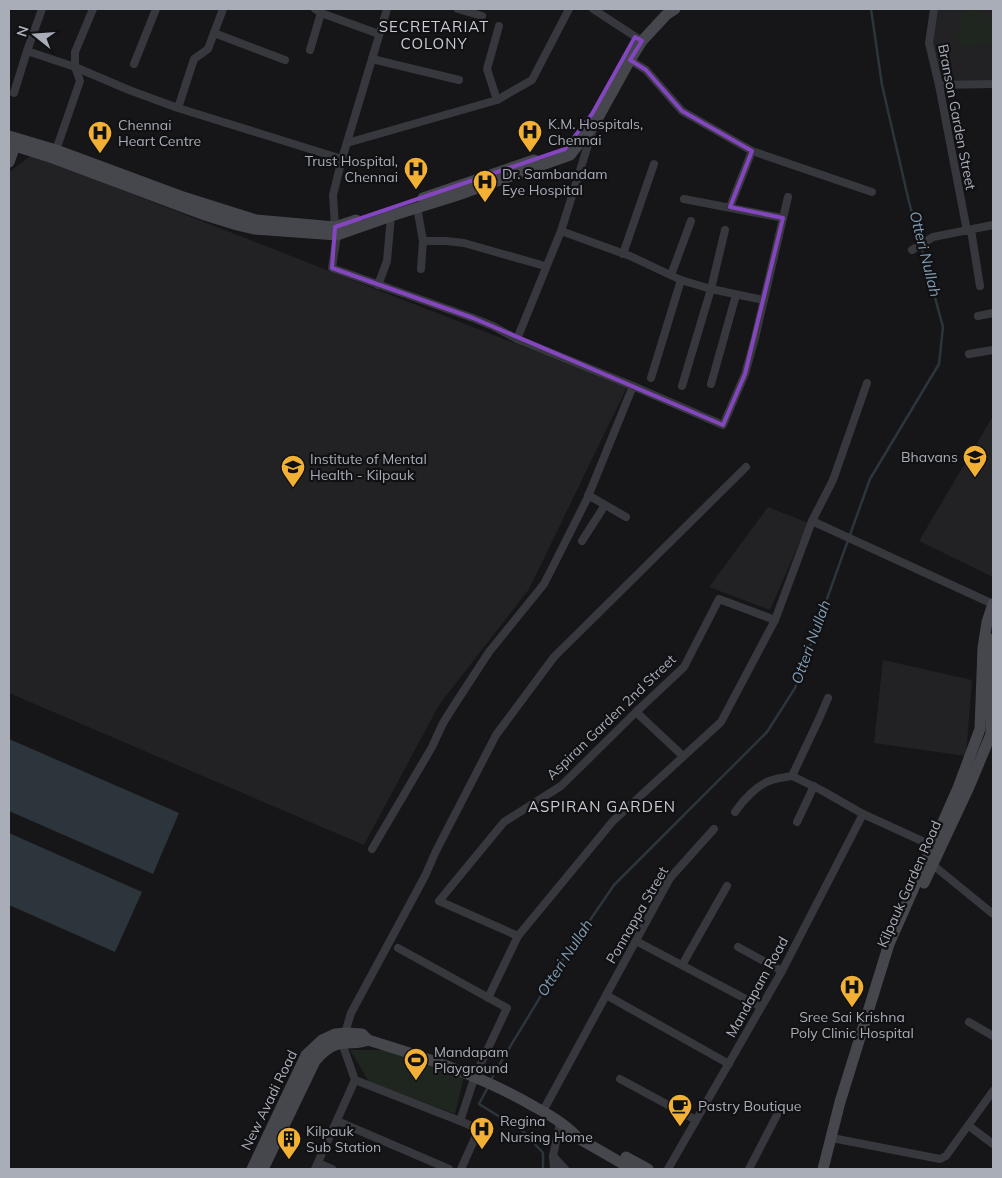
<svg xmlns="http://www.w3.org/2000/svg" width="1002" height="1178" font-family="Mulish,sans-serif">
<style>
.built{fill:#222225}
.green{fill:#1e261f}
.water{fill:#2c353c}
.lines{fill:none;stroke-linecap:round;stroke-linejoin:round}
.stream{stroke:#2c353c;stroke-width:2.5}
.street{stroke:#37383d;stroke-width:8}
.secondary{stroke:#45474d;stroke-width:11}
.marked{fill:none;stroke:#8446be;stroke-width:4;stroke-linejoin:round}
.labels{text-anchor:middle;stroke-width:4.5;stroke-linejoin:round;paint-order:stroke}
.street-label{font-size:14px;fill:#a8adb8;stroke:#111113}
.poi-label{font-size:14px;fill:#a8adb8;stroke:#111113;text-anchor:start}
.neighbourhood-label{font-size:15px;letter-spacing:1px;fill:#c9ccd4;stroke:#111113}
.water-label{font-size:15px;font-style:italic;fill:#7f9bb3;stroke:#111113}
</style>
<rect width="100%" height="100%" fill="#161618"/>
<g class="built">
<path d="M938,9H993V80L943,82L932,43Z"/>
<path d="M32,155L627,387L529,589L439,705L364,845L9,693V172Z"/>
<path d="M993,416V577L919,541Z"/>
<path d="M768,507L808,523L770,610L709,587Z"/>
<path d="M883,660L972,680L966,756L874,743Z"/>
</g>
<g class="green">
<path d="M965,9H974L993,21V43L968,46L956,43L963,12Z"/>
<path d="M350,1050H385L464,1077L455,1114L372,1083L368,1080Z"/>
</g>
<g class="water">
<path d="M9,739L179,813L153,874L9,811Z"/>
<path d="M9,833L142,892L115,952L9,905Z"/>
</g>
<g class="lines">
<g class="stream">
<path d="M491,1080L496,1070L562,961L614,885L767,732L795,688L870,479L939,364L943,327L909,202L882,85L871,9"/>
<path d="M488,1087L479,1104L524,1132L543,1153V1169"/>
</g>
<g class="street">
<path d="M315,9L321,13L379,34"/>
<path d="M387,9L342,159L333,195L335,227L337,235L332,268L473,318L493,326L517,339L633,386L649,393L723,425L745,374L755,338L788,197"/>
<path d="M458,9L482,16"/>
<path d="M593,9L642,41"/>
<path d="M934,9L929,43L939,85L967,231"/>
<path d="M214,33L285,60"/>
<path d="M310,50L321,13"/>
<path d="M27,51L75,67L129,90L178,108L342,159"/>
<path d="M372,59L459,80"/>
<path d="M630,60L646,70L682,111L752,151L872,192"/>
<path d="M134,64L156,9"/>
<path d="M939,85L993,84"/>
<path d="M14,93L27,51L42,9"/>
<path d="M497,100L487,69L499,26"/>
<path d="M178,108L194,59L208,49L223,9"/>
<path d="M347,143L497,100L532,80L569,9"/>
<path d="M56,150L80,81L75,67V52L93,9"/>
<path d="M684,199L783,218"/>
<path d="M417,207L423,241L421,269"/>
<path d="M730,207L752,151"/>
<path d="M971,230L980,286"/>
<path d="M561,231L630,256L681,280L711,289L764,300"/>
<path d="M423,241H446L464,243L545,266"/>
<path d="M912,250L933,237L993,225"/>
<path d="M623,254L654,164"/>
<path d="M671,275L691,221"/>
<path d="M378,285L387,261L391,216"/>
<path d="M978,316L993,313"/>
<path d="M517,339L561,231L593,129"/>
<path d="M969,354L993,350"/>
<path d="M651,378L681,280"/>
<path d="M711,384L736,295"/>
<path d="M682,386L711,289L725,230"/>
<path d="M588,495L626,517"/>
<path d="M812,521L993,604"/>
<path d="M582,541L605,505"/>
<path d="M828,698L819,719L792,776L821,790L863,814L933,846"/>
<path d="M636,712L683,756"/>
<path d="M735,812C743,800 758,784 772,780C779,778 786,777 792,776"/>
<path d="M797,822L814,786"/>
<path d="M372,849L432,747L443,723L455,704L489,652L544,584L587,499L633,386"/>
<path d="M933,865L993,914"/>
<path d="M518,936L439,901L504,822L561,786L636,712L684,667L719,599L775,620"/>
<path d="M636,941L761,1007"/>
<path d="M738,947L782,971"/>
<path d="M398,948L507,1008L475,1076L460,1121L479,1129L461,1169"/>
<path d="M682,965L727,886"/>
<path d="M606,995L729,1064"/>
<path d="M488,998L518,936L613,821L721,722L775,620L812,521L833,480L867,383"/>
<path d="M969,1022L993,1036"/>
<path d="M620,1079L696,1120"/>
<path d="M355,1080L460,1121"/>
<path d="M543,1111L670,878L714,829"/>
<path d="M337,1121L449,1169"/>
<path d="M969,1126L993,1144"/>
<path d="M832,1138L940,1159L946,1156L993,1091"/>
<path d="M553,1156L565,1169"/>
<path d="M318,1163L332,1169"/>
<path d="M315,1169L355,1080L342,1043L351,1013L425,876L436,851L496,735L554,657L746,467"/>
<path d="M554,1169L553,1156L560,1123"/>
<path d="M668,1169L782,971L863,814"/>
<path d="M749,1169L777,1115"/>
</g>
<g class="secondary">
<path d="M9,136L56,150L180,196L256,220L335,227L356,220"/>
<path d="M9,144L53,158L205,215L237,225L254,229L337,235L391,216L458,195L570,155L595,123L630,60L642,41L666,15L675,9"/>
<path d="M9,162L17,140"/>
<path d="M423,198L534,160"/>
<path d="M924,883L969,787L991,734L992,650L993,639"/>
<path d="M626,1157L648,1169"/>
<path d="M252,1169L306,1055L322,1040L335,1034L346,1033L362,1034L368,1040C427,1058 482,1076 535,1107C550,1115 567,1125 578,1138L632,1169"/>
<path d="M263,1169L315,1061C323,1052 331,1044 345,1043C354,1042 359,1044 368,1040"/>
<path d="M823,1169L840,1102L889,944L958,788L980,729L983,648L987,622L993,604"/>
</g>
</g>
<path class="marked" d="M635,37L642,41L630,60L646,70L682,111L752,151L730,207L783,218L745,374L723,425L473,318L332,268L335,227L565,149L592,114Z"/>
<defs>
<symbol id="hospital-pin" viewBox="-11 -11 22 30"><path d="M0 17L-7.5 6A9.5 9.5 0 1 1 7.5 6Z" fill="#f2b134" stroke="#111113"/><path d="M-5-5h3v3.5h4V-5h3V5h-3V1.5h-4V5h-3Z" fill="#111"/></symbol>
<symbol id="school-pin" viewBox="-11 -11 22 30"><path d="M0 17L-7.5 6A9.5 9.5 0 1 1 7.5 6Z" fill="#f2b134" stroke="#111113"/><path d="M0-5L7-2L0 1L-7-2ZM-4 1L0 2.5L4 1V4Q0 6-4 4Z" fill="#111"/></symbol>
<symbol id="university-pin" viewBox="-11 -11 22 30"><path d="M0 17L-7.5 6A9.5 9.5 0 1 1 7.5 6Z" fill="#f2b134" stroke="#111113"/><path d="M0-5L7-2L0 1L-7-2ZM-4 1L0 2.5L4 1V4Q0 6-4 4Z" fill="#111"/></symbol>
<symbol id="stadium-pin" viewBox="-11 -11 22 30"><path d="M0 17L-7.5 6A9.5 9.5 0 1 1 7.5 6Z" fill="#f2b134" stroke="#111113"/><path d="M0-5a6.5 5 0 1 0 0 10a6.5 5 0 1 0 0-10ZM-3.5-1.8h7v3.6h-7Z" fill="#111"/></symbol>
<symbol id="cafe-pin" viewBox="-11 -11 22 30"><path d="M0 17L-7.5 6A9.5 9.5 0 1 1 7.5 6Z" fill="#f2b134" stroke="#111113"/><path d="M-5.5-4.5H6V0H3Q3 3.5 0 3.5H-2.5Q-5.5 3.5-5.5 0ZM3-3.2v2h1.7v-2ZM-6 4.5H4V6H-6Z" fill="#111"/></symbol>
<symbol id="building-pin" viewBox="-11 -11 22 30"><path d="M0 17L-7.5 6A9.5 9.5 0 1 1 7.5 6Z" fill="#f2b134" stroke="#111113"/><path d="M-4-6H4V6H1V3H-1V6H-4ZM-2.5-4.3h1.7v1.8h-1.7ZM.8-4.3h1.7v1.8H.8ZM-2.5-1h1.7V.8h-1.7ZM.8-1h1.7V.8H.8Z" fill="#111"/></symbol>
</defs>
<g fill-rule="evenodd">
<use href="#hospital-pin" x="516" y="118" width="28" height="38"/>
<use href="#hospital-pin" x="86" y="119" width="28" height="38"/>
<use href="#hospital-pin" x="402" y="155" width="28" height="38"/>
<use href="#hospital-pin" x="471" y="168" width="28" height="38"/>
<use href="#school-pin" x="961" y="443" width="28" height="38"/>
<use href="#university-pin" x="279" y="453" width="28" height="38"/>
<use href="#hospital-pin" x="838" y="973" width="28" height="38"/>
<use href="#stadium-pin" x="402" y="1046" width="28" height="38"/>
<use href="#cafe-pin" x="666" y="1092" width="28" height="38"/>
<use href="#hospital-pin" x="468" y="1115" width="28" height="38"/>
<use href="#building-pin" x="275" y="1125" width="28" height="38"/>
</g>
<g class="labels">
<g class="street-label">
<text transform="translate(957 117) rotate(79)" y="5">Branson Garden Street</text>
<text transform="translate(611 717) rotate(-44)" y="5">Aspiran Garden 2nd Street</text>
<text transform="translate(909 884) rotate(-66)" y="5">Kilpauk Garden Road</text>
<text transform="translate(637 915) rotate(-60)" y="5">Ponnappa Street</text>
<text transform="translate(757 987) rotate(-61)" y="5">Mandapam Road</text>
<text transform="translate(269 1100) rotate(-64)" y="5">New Avadi Road</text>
</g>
<g class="poi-label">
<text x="548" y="129">K.M. Hospitals,<tspan x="548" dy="16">Chennai</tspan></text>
<text x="118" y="130">Chennai<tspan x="118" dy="16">Heart Centre</tspan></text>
<text x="398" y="166" text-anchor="end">Trust Hospital,<tspan x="398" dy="16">Chennai</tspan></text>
<text x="502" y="179">Dr. Sambandam<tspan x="502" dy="16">Eye Hospital</tspan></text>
<text x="958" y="462" text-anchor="end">Bhavans</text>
<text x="310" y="464">Institute of Mental<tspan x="310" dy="16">Health - Kilpauk</tspan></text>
<text x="852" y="1022" text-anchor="middle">Sree Sai Krishna<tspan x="852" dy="16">Poly Clinic Hospital</tspan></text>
<text x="434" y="1057">Mandapam<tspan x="434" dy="16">Playground</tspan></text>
<text x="698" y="1111">Pastry Boutique</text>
<text x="500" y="1126">Regina<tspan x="500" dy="16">Nursing Home</tspan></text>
<text x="306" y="1136">Kilpauk<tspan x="306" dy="16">Sub Station</tspan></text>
</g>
<g class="neighbourhood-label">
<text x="434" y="32">SECRETARIAT<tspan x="434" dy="17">COLONY</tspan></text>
<text x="602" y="812">ASPIRAN GARDEN</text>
</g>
<g class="water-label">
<text transform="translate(925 254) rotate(76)" y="5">Otteri Nullah</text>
<text transform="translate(811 642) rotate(-70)" y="5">Otteri Nullah</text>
<text transform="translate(565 958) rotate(-57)" y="5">Otteri Nullah</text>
</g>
</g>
<rect width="1002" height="1178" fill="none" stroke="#a8adb8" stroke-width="20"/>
<g transform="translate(35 35) rotate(287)" stroke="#111113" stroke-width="4" paint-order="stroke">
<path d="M0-4L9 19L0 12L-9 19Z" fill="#a8adb8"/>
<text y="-8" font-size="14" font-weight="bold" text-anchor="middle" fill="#a8adb8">N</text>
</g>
</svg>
